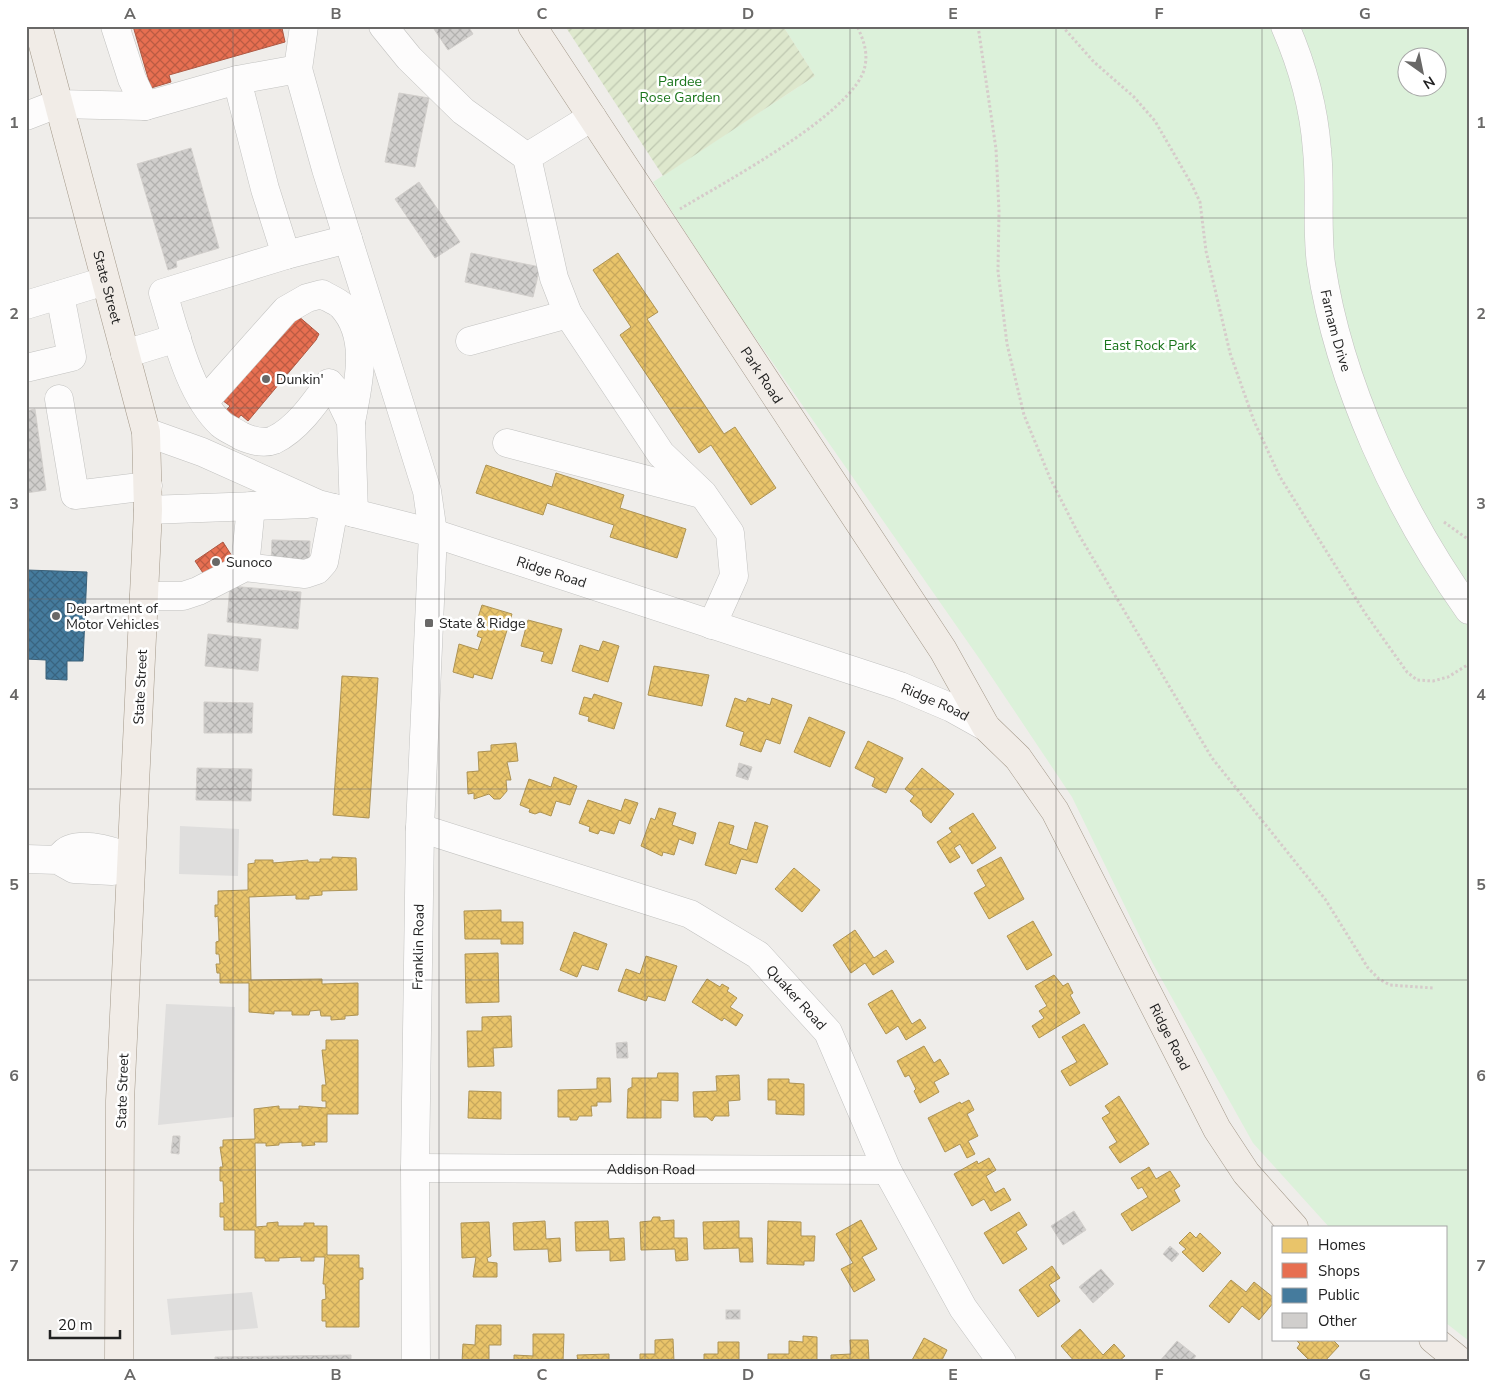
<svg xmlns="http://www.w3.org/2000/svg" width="1495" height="1388" font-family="'Nunito Sans',sans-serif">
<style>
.park{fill:#dcf1da;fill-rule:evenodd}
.garden{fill:url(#garden-furrows)}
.parking{fill:#dfdedd}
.homes{fill:url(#homes-cross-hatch);stroke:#ad9354}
.shops{fill:url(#shops-cross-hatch);stroke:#ac5843}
.public{fill:url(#public-cross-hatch);stroke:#3a6078}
.building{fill:url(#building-cross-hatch);stroke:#d2cfcc}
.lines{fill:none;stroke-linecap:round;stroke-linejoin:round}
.minor-casing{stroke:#c2c2c0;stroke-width:29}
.major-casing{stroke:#a39889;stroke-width:29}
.path{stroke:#d6cbca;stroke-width:3;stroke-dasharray:2.5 2.5;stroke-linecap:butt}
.minor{stroke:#fdfcfc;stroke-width:28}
.major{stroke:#f1ece7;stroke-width:28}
.grid{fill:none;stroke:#696867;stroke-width:1;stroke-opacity:0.55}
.poi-dot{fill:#696867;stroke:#fff;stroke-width:2}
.labels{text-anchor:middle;stroke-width:5;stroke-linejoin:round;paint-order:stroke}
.park-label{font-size:14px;fill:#1a751b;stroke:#fff}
.street-label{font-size:14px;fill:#212121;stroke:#fff}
.poi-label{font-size:14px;fill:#212121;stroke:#fff;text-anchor:start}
.neatline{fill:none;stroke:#696867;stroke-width:2}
.grid-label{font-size:16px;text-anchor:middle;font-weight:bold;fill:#696867}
</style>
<defs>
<pattern id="garden-furrows" width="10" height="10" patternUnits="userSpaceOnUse" patternTransform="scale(1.25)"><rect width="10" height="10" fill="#dee8cd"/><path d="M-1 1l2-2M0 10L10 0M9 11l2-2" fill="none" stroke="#bec7b0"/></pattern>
<pattern id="homes-cross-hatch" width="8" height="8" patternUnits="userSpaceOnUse" patternTransform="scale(1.25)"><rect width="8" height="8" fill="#e9c46a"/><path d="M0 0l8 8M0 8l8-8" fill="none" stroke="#c8a85c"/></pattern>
<pattern id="shops-cross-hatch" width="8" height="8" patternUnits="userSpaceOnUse" patternTransform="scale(1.25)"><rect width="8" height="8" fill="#e76f51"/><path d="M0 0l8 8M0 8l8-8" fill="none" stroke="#bb5b43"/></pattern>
<pattern id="public-cross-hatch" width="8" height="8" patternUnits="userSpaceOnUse" patternTransform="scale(1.25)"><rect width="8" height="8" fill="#457b9d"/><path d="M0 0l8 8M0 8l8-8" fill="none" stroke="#396480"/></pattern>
<pattern id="building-cross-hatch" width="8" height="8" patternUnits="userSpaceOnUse" patternTransform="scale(1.25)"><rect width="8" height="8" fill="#d0cecc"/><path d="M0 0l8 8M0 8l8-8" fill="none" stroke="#b2b1af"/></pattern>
</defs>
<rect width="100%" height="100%" fill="#efedea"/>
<path class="park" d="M783,26H1469V1341L1446,1323V1227H1329L1253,1143L1152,962L1072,797L981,661L729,300L653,182L815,76ZM1408,58H1438V88H1408Z"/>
<path class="garden" d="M565,26H783L815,76L663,176Z"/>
<g class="parking">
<path d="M180,826L239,829L238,876L179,874Z"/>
<path d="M166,1004L235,1007L234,1117L158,1125Z"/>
<path d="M252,1292L258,1328L171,1335L167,1299Z"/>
</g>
<g class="homes">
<path d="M618,253L658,312L647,319L724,434L735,427L776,488L751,505L711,445L699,453L620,335L631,327L593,270Z"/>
<path d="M486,465L552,487L556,473L624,495L620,508L686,529L677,558L610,537L614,525L547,503L543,515L476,493Z"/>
<path d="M482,605L512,614L492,679L474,674L473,678L453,672L459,644L478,650L482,638L477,636L481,625L476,624Z"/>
<path d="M528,620L562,629L552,664L541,661L544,652L521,646Z"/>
<path d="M603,641L619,646L608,682L572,671L580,645L599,651Z"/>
<path d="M654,666L709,675L702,706L648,695Z"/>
<path d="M342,676L378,678L369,818L333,815Z"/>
<path d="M594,694L622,703L614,729L588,721L589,717L579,714L584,697L592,699Z"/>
<path d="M735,698L746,702L748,698L770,705L772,698L792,705L780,744L766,739L761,752L740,745L744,732L726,726Z"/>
<path d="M809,717L845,732L830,767L794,752Z"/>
<path d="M868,741L903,758L886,793L872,786L875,778L855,768Z"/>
<path d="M516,743L518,761L507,762L511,780H506L507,791L500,799H494L489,794L474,799V793L468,794L467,772L479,771L478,752L491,751V745Z"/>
<path d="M922,768L954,794L931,823L923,816L922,811L910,801L914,796L905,789Z"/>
<path d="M554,777L577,786L570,805L556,801L551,816L540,812L535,814L529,812L530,809L520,805L529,779L551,787Z"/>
<path d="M625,799L638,803L630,824L619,820L614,834L600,830L598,834L589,831L590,827L579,823L588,800L621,811Z"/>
<path d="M659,808L676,813L672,825L696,833L693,844L679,839L674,855L663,852L662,856L641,846L651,818L655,820Z"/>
<path d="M973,813L996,848L972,864L960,844L954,848L960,857L950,863L937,842L952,832L949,828Z"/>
<path d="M719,822L734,826L729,844L747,850L755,822L768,826L757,863L741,859L736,874L705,865Z"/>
<path d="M332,857L356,858L357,890L322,891V895L309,896V899H296V895L249,897L251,980L322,979V984L358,983V1015L345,1016V1019L331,1020V1016H321L320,1010L310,1011L309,1015H292V1011H274V1014L249,1012V983H220V973H217L216,964H220L219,954H216V942L219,941L218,916L215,917V905H218V891L248,890V864L255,863V860H273V863L308,860V862H320V859H332Z"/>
<path d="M1001,857L1024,899L989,919L974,893L986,886L977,870Z"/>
<path d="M794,868L820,890L802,912L775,889Z"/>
<path d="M501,910V922H523V944H501V939H465L464,911Z"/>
<path d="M1033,921L1052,955L1027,970L1007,936Z"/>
<path d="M855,930L874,958L886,950L894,962L873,975L865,963L851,973L833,945Z"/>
<path d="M574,932L607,944L598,970L582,965L577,977L560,970Z"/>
<path d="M498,953L499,1002L466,1003L465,954Z"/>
<path d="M646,956L677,966L665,1001L648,996L646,1001L618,991L626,969L640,974Z"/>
<path d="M1054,975L1063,986L1068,983L1073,993L1070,995L1080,1013L1039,1038L1032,1026L1044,1018L1039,1011L1047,1006L1035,986Z"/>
<path d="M707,979L720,987L722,984L729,988L727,991L737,998L730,1007L743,1015L736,1026L724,1018L722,1021L692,1002Z"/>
<path d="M892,990L912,1024L920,1019L926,1028L906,1040L898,1026L886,1034L868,1004Z"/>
<path d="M511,1016L512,1047L493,1048L494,1066L468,1067L467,1031H482V1017Z"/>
<path d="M1084,1024L1108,1064L1070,1086L1061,1071L1077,1062L1062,1037Z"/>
<path d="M326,1040H358V1114H327V1142H314L315,1145L302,1146V1142L279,1143V1145L266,1146V1143H255L256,1227L267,1226V1223L278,1222V1226H304V1223H314V1226H327V1255H359V1268H363V1279L359,1280V1327H326V1321H322V1300L326,1299L325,1284H323L325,1257H314V1261H301V1257L279,1258V1261H265V1258H255V1230H224V1217H220V1203H224L223,1181H220V1167H223L220,1147H223V1140L255,1139L254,1109L279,1106V1109H299V1106L326,1108V1101H322V1085H326L322,1050H326Z"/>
<path d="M924,1046L934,1063L940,1059L949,1074L934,1082L939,1092L920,1103L914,1091L916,1089L909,1075L905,1077L897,1061Z"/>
<path d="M658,1073H678V1101L661,1100V1118H627L628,1089L632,1087V1078H657Z"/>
<path d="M739,1075L740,1100L728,1101L729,1116H715L712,1121L707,1117H694L693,1092L717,1091L716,1076Z"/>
<path d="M597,1078H610L611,1102H597V1106H591L592,1116H579L577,1120H570V1117H558V1090L597,1089Z"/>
<path d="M768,1079H789V1083L804,1084V1115L776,1114V1100H768Z"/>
<path d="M469,1091L501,1092V1119L468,1118Z"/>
<path d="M1119,1096L1149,1144L1120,1163L1109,1147L1117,1142L1102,1118L1110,1113L1105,1106Z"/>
<path d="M969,1100L974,1110L967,1114L978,1136L968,1141L975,1154L967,1158L960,1144L945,1152L928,1118L960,1102L961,1104Z"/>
<path d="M989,1158L996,1170L986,1176L995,1193L1004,1188L1011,1200L991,1211L984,1199L972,1206L954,1174L977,1161L978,1164Z"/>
<path d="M1149,1167L1156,1179L1170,1171L1180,1186L1174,1190L1180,1201L1132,1231L1121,1214L1148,1197L1142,1187L1138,1189L1131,1178Z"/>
<path d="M1019,1212L1027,1225L1016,1232L1027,1249L1003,1264L984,1233Z"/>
<path d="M653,1217H660V1221L674,1220V1238H687L688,1260L676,1261L675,1249L641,1250L640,1222L651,1221Z"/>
<path d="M861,1220L877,1249L862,1257L875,1280L854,1292L841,1269L853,1263L836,1234Z"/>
<path d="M545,1221L546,1239L560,1238L561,1261L549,1262L548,1249L514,1250L513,1223Z"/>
<path d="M608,1221L609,1239L624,1238L625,1260L610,1261V1250L576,1251L575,1222Z"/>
<path d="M739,1221V1238H752L753,1262H740L739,1248L704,1249L703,1222Z"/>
<path d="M768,1221L801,1222V1236H815L814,1261H804V1265L767,1264Z"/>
<path d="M489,1222L491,1256L487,1258L488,1262L497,1263V1277H473L476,1257L462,1258L461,1223Z"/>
<path d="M1190,1232L1196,1238L1200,1233L1221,1253L1203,1272L1182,1252L1186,1249L1179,1243Z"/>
<path d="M1052,1266L1060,1278L1049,1285L1060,1301L1038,1317L1019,1290Z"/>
<path d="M1231,1280L1246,1292L1254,1282L1274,1298V1302L1259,1320L1242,1306L1229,1323L1209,1306Z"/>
<path d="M476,1325H501V1345H489V1362H462L463,1344L475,1345Z"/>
<path d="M1080,1329L1103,1355L1114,1344L1125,1356L1118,1362H1075L1061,1346Z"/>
<path d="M533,1334H564L563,1362H514V1355L533,1356Z"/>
<path d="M803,1336L817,1337V1362H768V1354H789V1341L803,1342Z"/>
<path d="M924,1338L947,1350L941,1362H911Z"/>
<path d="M673,1339L674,1362H640V1354H655V1340Z"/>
<path d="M1295,1339H1332L1339,1346L1324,1362H1311L1297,1348L1300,1344Z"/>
<path d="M850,1340H868L869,1361L831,1362V1355L851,1354Z"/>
<path d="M718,1342H739V1362H704V1354H718Z"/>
<path d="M609,1354V1362H578L577,1355Z"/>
</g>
<g class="shops">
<path d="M133,26H289L282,28L285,42L169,75L171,82L151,88Z"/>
<path d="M297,315L319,334L316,340L248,421L241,415L236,421L225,411L230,406L222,400Z"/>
<path d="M223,542L237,564L209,582L195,561Z"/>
</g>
<path class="public" d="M26,570L87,572L83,661H67V680L46,679V660L26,659Z"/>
<g class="building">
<path d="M432,26H468L473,34L448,50Z"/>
<path d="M399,93L429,98L415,167L385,162Z"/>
<path d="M191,148L219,248L176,261L177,267L168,270L137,164Z"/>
<path d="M419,182L460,242L435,258L395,199Z"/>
<path d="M471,253L540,267L533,297L465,282Z"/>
<path d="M35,409L46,490L26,493V411Z"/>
<path d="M272,540L310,541L309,564H271Z"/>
<path d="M230,586L301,592L298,629L227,622Z"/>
<path d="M208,634L261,639L258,671L205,666Z"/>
<path d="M204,702L253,703L252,733H204Z"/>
<path d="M739,763L752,767L748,780L736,776Z"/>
<path d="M197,768L252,769L251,801L196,800Z"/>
<path d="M627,1042L628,1058H617L616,1043Z"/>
<path d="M173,1136H180L179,1154L171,1153Z"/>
<path d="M1074,1211L1086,1230L1063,1245L1051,1226Z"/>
<path d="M1170,1246L1179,1254L1172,1262L1163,1254Z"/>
<path d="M1101,1269L1114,1284L1093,1303L1079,1287Z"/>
<rect x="726" y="1310" width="14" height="9"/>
<path d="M1177,1341L1196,1356L1191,1362H1159Z"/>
<path d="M351,1355V1362H215V1357Z"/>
</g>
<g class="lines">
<defs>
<g id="minor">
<path d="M115,26L132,79L145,106L237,80L265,189L286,255L163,293C176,335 189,394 221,424C227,429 235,432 241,436C250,440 264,444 274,440C297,429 315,403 329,383L336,391L351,422L354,513"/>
<path d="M383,26L409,58L463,111L527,157"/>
<path id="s1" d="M1285,26C1302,65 1314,108 1317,150C1321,188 1316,227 1321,264C1339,384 1399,512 1469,610"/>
<path d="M298,69L304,26"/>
<path d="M237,80L298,69L326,169L427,491L433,533L420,828L415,1168L416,1362"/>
<path d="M26,116L57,104L145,106"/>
<path d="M592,117L527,157L554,278L568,314L661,454L703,494L730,533L734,576L712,625"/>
<path d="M286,255L348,239"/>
<path d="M26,305L105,281"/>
<path d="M470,341L568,314"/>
<path d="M125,354L177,338"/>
<path d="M26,368L72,357L60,295"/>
<path d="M59,399L75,495L148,486"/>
<path d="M204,402L286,310L307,298L322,294C328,298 337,301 342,306C371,337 358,385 351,422"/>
<path id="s2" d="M146,432L202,452L318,504L433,533L900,686L952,708L986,727"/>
<path d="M507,443L701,494"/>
<path d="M148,510L307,504"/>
<path d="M245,567L251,506"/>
<path d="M144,596H183L198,591L245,567L305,574L317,570L324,562L334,508"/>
<path id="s3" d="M420,828L690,914L758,955L828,1032L887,1170L963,1308L1002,1362"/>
<path d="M26,859L58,860L74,869L112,871L131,861C118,850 86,843 70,849C64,851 61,856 58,860"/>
<path id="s4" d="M415,1168L887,1170"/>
</g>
<g id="major">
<path id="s5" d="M38,26L146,432L148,510L120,1101L119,1362"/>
<path id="s6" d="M532,26L943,650L986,727L1018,758L1055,811L1217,1129L1246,1173L1294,1227"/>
<path d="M1433,1339L1461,1362"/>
</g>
</defs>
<use href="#minor" class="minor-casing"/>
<use href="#major" class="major-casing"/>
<g class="path">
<path d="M978,26L996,149L999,211L998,271L1007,344L1024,415L1050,478L1079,535L1212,758L1325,899L1368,968L1379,979L1390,985L1433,988"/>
<path d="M1062,26L1094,62L1134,97L1155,121L1192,185L1200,202L1206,251L1230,353L1254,421L1280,477L1365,613L1407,672L1417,680L1433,681L1448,677L1469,664"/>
<path d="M680,209C721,184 857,112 865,66C868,51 863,39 857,26"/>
<path d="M1444,522L1469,540"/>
</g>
<use href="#minor" class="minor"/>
<use href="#major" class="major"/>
</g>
<path class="grid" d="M233,26V1362M439,26V1362M645,26V1362M850,26V1362M1056,26V1362M1262,26V1362M26,218H1469M26,408H1469M26,599H1469M26,789H1469M26,980H1469M26,1170H1469"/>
<g class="poi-dot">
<circle cx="266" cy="379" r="5"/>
<circle cx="216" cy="562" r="5"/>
<circle cx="56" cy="616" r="5"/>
<rect x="424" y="618" width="10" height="10" rx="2.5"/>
</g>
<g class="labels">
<g class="park-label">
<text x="680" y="86">Pardee<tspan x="680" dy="16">Rose Garden</tspan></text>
<text x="1150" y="350">East Rock Park</text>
</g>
<g class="street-label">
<text dy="5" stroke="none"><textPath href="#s5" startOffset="270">State Street</textPath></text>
<text dy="5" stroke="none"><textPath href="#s1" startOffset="311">Farnam Drive</textPath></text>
<text dy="5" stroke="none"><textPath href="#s6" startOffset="418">Park Road</textPath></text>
<text dy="5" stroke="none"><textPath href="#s2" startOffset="430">Ridge Road</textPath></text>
<text transform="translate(140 687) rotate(-87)" y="5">State Street</text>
<text dy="5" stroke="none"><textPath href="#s2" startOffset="835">Ridge Road</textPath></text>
<text transform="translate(418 947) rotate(-89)" y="5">Franklin Road</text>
<text dy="5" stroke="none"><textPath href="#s3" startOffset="420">Quaker Road</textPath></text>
<text dy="5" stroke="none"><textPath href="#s6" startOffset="1198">Ridge Road</textPath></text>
<text transform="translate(122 1091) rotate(-88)" y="5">State Street</text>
<text dy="5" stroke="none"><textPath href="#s4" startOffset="236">Addison Road</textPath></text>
</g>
<g class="poi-label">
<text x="276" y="384">Dunkin'</text>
<text x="226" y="567">Sunoco</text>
<text x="66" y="613">Department of<tspan x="66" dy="16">Motor Vehicles</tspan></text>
<text x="439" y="628">State &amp; Ridge</text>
</g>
</g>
<rect width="1495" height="1388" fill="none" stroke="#ffffff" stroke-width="55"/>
<rect x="1272" y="1226" width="175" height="115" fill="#ffffff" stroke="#a6a6a6"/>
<rect x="1282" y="1238" width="25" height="15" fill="#e9c46a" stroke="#a6a6a6"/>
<text x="1318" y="1250" font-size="15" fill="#212121">Homes</text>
<rect x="1282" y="1263" width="25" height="15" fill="#e76f51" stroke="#a6a6a6"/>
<text x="1318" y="1276" font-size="15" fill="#212121">Shops</text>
<rect x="1282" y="1288" width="25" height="15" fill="#457b9d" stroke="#a6a6a6"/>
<text x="1318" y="1300" font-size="15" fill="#212121">Public</text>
<rect x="1282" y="1313" width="25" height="15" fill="#d0cecc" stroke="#a6a6a6"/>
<text x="1318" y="1326" font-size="15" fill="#212121">Other</text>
<g transform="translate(1422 72) rotate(147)"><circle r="24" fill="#ffffff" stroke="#a6a6a6"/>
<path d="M0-4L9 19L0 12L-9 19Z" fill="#696867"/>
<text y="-8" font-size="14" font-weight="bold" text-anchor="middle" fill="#212121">N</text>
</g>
<path d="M50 1330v8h70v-8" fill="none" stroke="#212121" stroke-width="2.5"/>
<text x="58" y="1330" font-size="15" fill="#212121" stroke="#ffffff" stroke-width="4" paint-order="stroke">20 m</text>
<rect x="28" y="28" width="1440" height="1332" class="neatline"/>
<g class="grid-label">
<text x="130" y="19">A</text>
<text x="336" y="19">B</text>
<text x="542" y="19">C</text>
<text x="748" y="19">D</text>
<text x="953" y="19">E</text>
<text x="1159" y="19">F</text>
<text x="1365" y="19">G</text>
<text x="14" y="128">1</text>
<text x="1481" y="128">1</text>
<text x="14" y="319">2</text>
<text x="1481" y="319">2</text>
<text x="14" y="509">3</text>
<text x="1481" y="509">3</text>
<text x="14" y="700">4</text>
<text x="1481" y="700">4</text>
<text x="14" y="890">5</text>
<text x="1481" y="890">5</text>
<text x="14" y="1081">6</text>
<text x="1481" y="1081">6</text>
<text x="14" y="1271">7</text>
<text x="1481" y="1271">7</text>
<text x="130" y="1380">A</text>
<text x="336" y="1380">B</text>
<text x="542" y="1380">C</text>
<text x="748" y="1380">D</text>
<text x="953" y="1380">E</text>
<text x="1159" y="1380">F</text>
<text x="1365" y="1380">G</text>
</g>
</svg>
